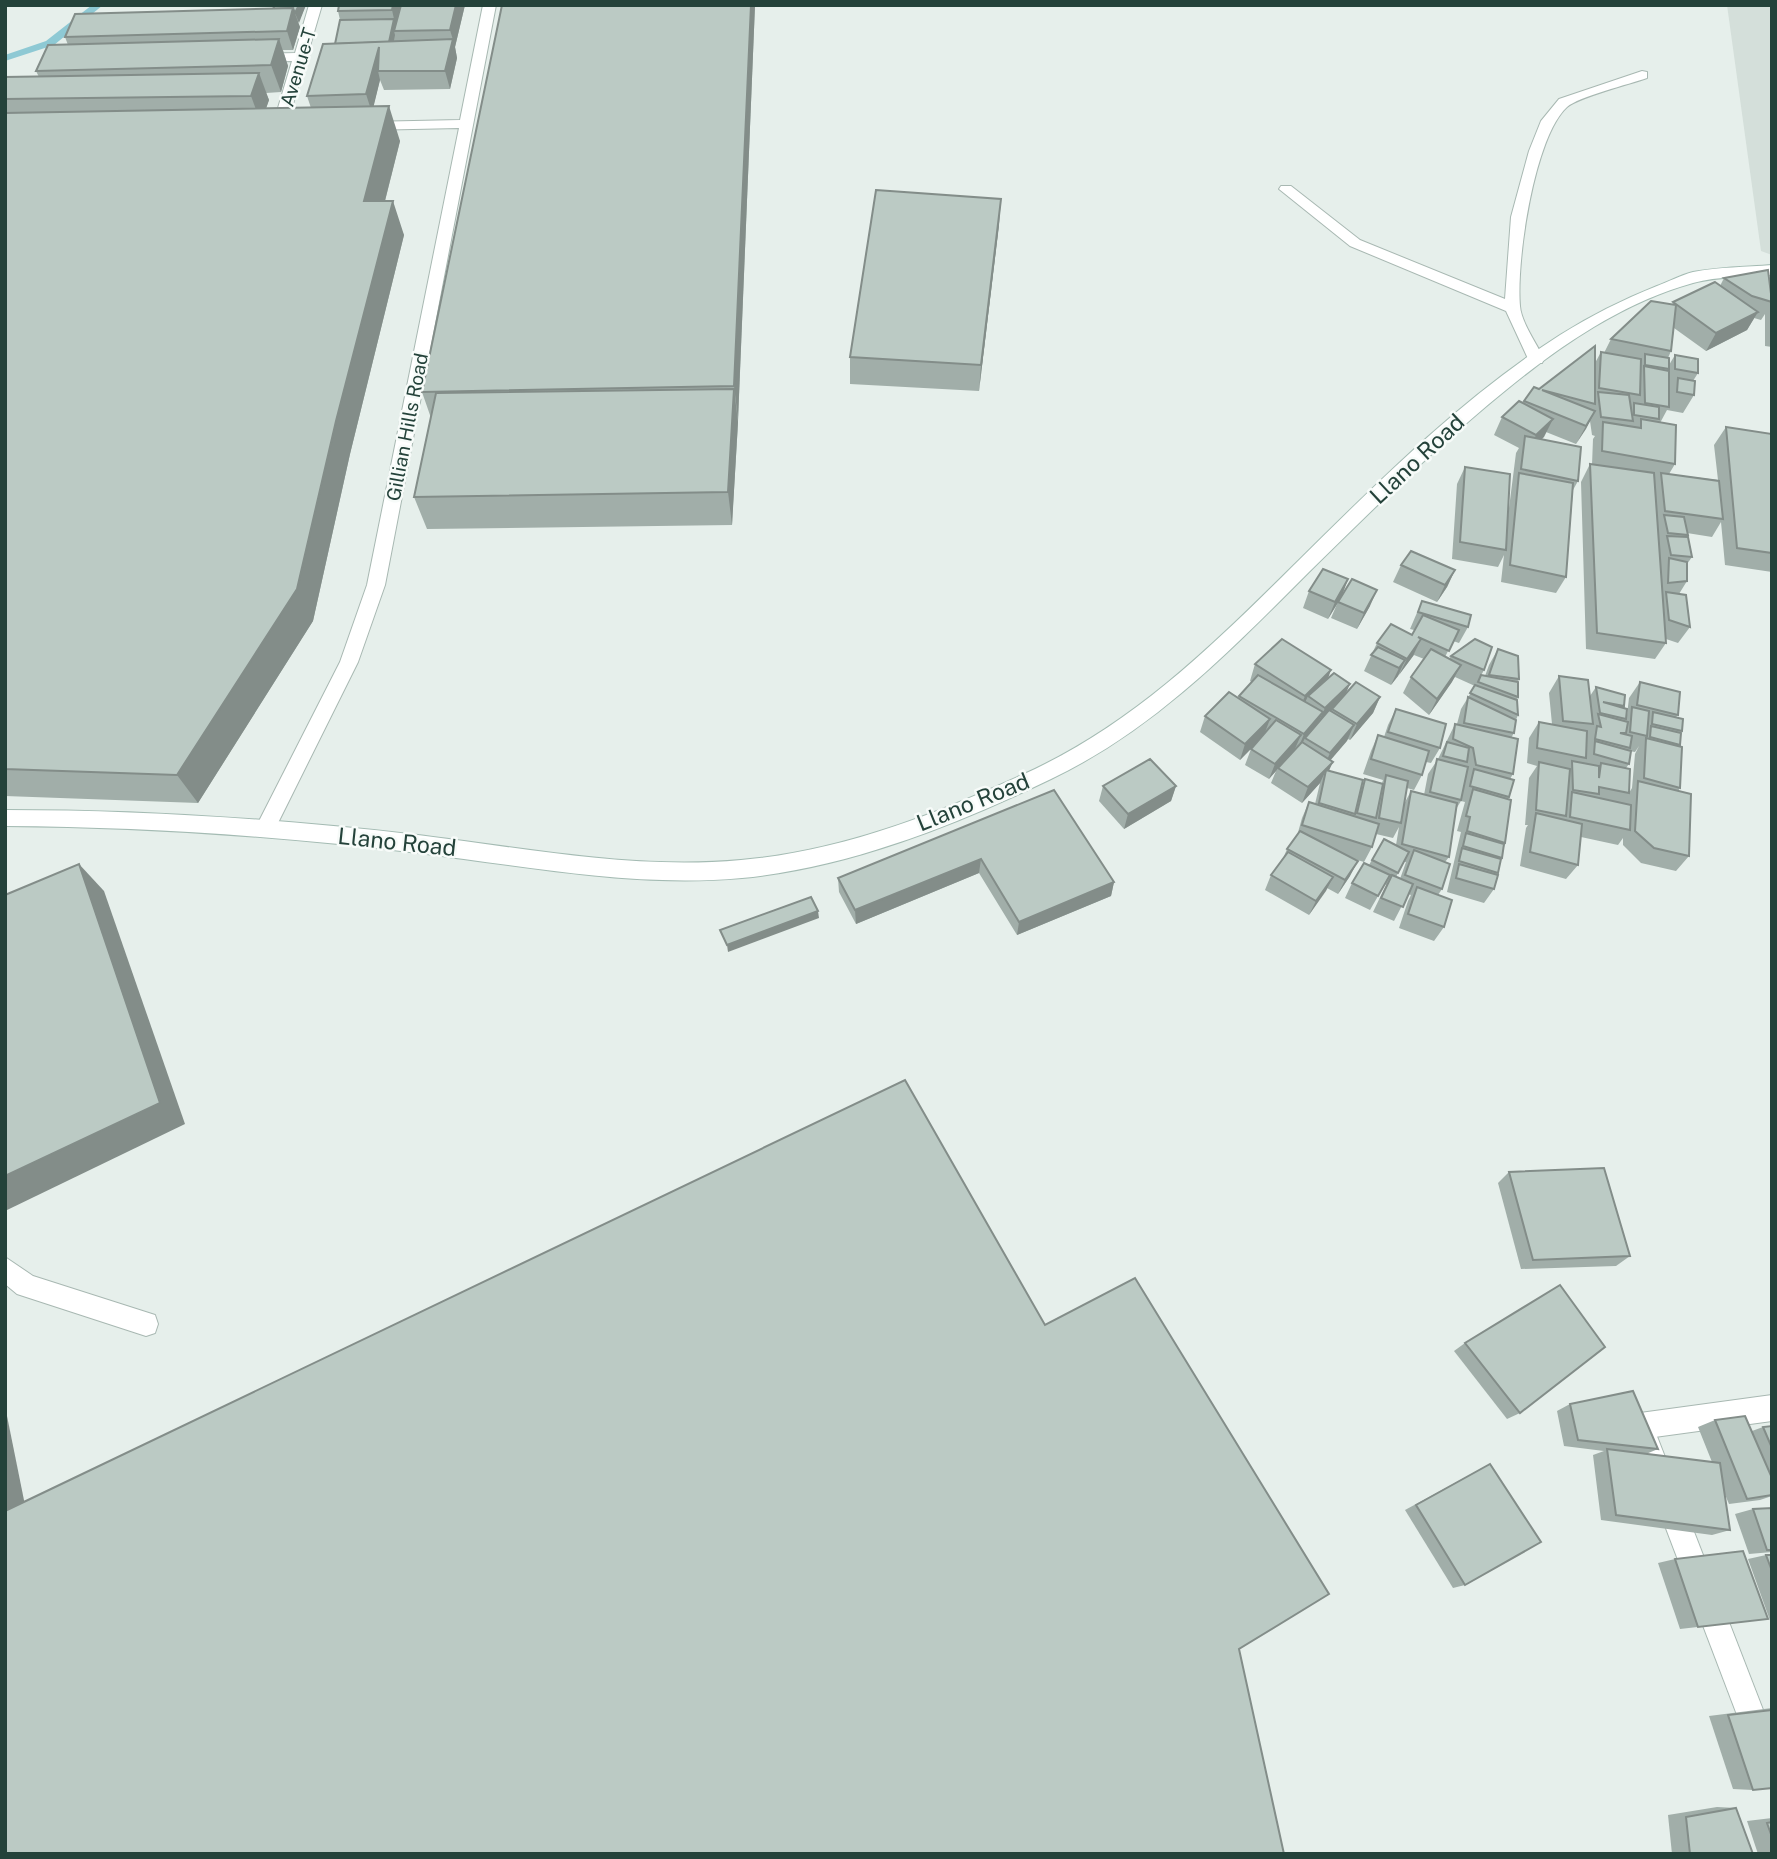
<svg xmlns="http://www.w3.org/2000/svg" width="1777" height="1859" font-family="'Public Sans',sans-serif">
<style>
.built{fill:#d4dfda}
.lines{fill:none;stroke-linecap:round;stroke-linejoin:round}
.stream{fill:#8ec9d4;fill-rule:evenodd}
.service-casing{stroke:#a8b8b2;stroke-width:2}
.minor-casing{stroke:#a8b8b2;stroke-width:2}
.secondary-casing{stroke:#a4bbb3;stroke-width:2}
.service{fill:#fff;fill-rule:evenodd}
.minor{fill:#fff;fill-rule:evenodd}
.secondary{fill:#fff;fill-rule:evenodd}
.wall{fill:#a1aea9;fill-rule:evenodd}
.shaded-wall{fill:#838d89}
.building{fill:#bbcac4;stroke:#838d89;stroke-width:2}
.labels{text-anchor:middle;stroke-width:5;stroke-linejoin:round;paint-order:stroke}
.far-street-label{font-size:19px;fill:#24423a;stroke:#f7fbf9}
.street-label{font-size:23px;fill:#24423a;stroke:#f7fbf9}
</style>
<rect width="100%" height="100%" fill="#e6efeb"/>
<path class="built" d="M1727,5H1772V255L1761,251Z"/>
<g class="lines">
<path class="stream" d="M92,5H103L54,45L5,61V55L46,41Z"/>
<defs>
<g id="service">
<path d="M1642,71L1647,72V78C1630,84 1578,97 1567,107C1534,137 1516,262 1520,306C1521,322 1537,344 1544,359L1542,363H1530L1506,311L1350,246L1279,189L1281,186H1291L1360,240L1505,299L1511,217L1529,151L1541,121L1559,99Z"/>
<path d="M5,1257L33,1276L155,1315L158,1324L155,1333L146,1336L17,1294L5,1284Z"/>
<path d="M1640,1413L1649,1417L1653,1426L1772,1733V1784L1762,1780L1758,1770L1627,1426L1631,1417Z"/>
</g>
<g id="minor">
<path d="M309,5H322L286,128L279,132L274,131L272,128L292,61L257,62L250,58L257,54L295,53Z"/>
<path d="M483,5H496L385,585L358,662L272,835L265,837L258,835L255,829L340,662L367,585L459,128L367,130L360,126L367,122L460,120Z"/>
<path d="M1772,1395V1421L1640,1439L1631,1435L1627,1426L1631,1417L1640,1413Z"/>
</g>
<path id="secondary" d="M1772,265V275C1747,277 1718,276 1693,283C1624,302 1561,345 1506,390C1437,446 1374,508 1311,570C1231,650 1154,730 1051,779C956,825 848,868 742,878C634,888 525,866 418,853C281,836 143,827 5,826V810C143,810 281,819 418,835C525,848 633,870 741,860C838,852 934,815 1022,775C1131,726 1209,649 1293,566C1376,484 1461,398 1560,335C1592,315 1622,300 1657,286C1668,282 1681,275 1693,272C1719,267 1746,267 1772,265Z"/>
</defs>
<use href="#service" class="service-casing"/>
<use href="#minor" class="minor-casing"/>
<use href="#secondary" class="secondary-casing"/>
<use href="#service" class="service"/>
<use href="#minor" class="minor"/>
<use href="#secondary" class="secondary"/>
</g>
<g class="wall">
<path d="M306,5L298,23L300,27L293,50H283L288,66L281,92L266,93L269,100L266,108H311L307,96L335,44L340,20L338,11L465,5L455,47L457,58L450,89L384,90L380,80L373,107L400,141L385,201L404,235L350,454L313,621L198,803L5,796V77H39L36,71L68,45L65,37Z"/>
<path d="M755,5L738,422L732,525L427,529L414,497L431,418L422,392Z"/>
<path d="M999,225L979,391L850,384V357Z"/>
<path d="M1724,278L1770,288L1772,286V347L1765,346V314L1761,320L1754,318L1747,330L1706,351L1674,328L1671,351L1668,358L1669,365L1675,355L1698,373L1693,381L1694,395L1683,413L1667,410L1660,423L1675,464L1669,474L1718,480L1714,445L1726,427L1772,434V572L1725,565L1721,522L1712,537L1687,533L1686,537L1692,557L1687,564V581L1679,594L1690,627L1678,643L1666,639V643L1655,659L1586,649L1581,482L1590,464L1592,465L1593,439L1595,436L1592,435L1590,421L1576,444L1546,432L1541,439L1578,481L1573,490L1566,577L1556,593L1501,582L1504,555L1498,567L1452,559L1457,484L1465,467L1508,516L1516,453L1519,448L1494,435L1502,417L1523,403L1534,387L1539,389L1595,363L1601,352L1604,353L1611,339L1672,305L1673,302L1720,286Z"/>
<path d="M1401,565L1455,570L1447,587L1437,602L1393,582Z"/>
<path d="M1309,591L1342,595L1370,606L1357,629L1331,618L1337,604L1328,619L1303,608Z"/>
<path d="M1422,601L1468,627L1459,643L1453,641L1445,657L1449,659L1451,656L1484,670L1476,685L1481,675L1485,676L1489,665L1498,649L1519,679L1518,682V697L1517,700L1518,715L1516,720L1514,733L1511,738L1513,774L1510,779L1509,797L1508,799L1505,843L1494,889L1484,903L1447,892L1461,832L1457,831L1465,802L1461,801L1456,809L1449,857L1445,862L1442,889L1438,895L1444,927L1434,941L1399,928L1408,901L1411,895L1408,894L1394,921L1373,912L1386,885L1385,884L1370,910L1345,898L1352,883L1369,865L1384,839L1396,845L1399,827L1393,838L1376,834L1372,847L1364,862L1351,858L1350,876L1338,894L1327,888L1309,915L1265,890L1271,875L1282,861L1287,849L1297,836L1302,818L1309,802L1315,804L1320,783L1302,803L1271,783L1276,771L1269,779L1245,765L1251,749L1253,747L1240,760L1200,732L1205,716L1238,699L1239,696L1252,682L1250,681L1255,664L1328,678L1345,694L1380,697L1373,713L1350,740L1348,739L1330,760L1329,770L1362,787L1365,779L1382,783L1383,780L1363,774L1371,751L1378,735L1384,737L1388,725L1396,709L1440,748L1431,763L1426,762L1422,775L1414,790L1407,788L1404,804L1411,791L1424,795L1428,774L1438,759L1455,724H1457L1461,709L1475,686L1455,677L1429,715L1403,693L1411,677L1424,659L1414,655L1391,685L1364,671L1377,643L1412,635L1414,630L1410,629ZM1404,862H1406L1400,879L1396,877Z"/>
<path d="M1559,676L1590,696L1596,687L1624,706L1622,707L1627,715L1629,698L1640,682L1678,715L1675,718L1682,731L1680,733V745L1679,747L1680,788L1678,791L1689,856L1676,871L1641,863L1623,845V838L1618,845L1581,837L1578,865L1566,879L1520,866L1526,828L1528,825H1525L1529,778L1537,766L1527,763L1529,738L1539,722L1552,724L1549,693ZM1639,746L1635,754L1632,788L1629,793L1626,768L1629,764V751L1635,752Z"/>
<path d="M1103,786H1176L1171,801L1124,829L1099,801Z"/>
<path d="M1054,790L1114,882L1111,896L1017,935L979,873L856,924L839,892L838,878Z"/>
<path d="M1509,1172L1630,1256L1616,1266L1521,1269L1498,1183Z"/>
<path d="M1465,1343L1520,1413L1507,1419L1454,1351Z"/>
<path d="M1570,1404L1658,1449L1646,1454L1712,1462L1698,1427L1715,1420L1752,1431L1763,1427L1772,1426V1496L1760,1500L1729,1504L1724,1492L1730,1530L1712,1535L1601,1520L1593,1455L1604,1451L1564,1446L1557,1411Z"/>
<path d="M1490,1464L1465,1585L1453,1588L1405,1510Z"/>
<path d="M1772,1508V1552L1749,1554L1735,1514L1753,1509Z"/>
<path d="M1766,1555H1772V1626L1748,1559Z"/>
<path d="M1675,1559L1768,1619L1680,1629L1658,1563Z"/>
<path d="M1772,1708V1788L1753,1790L1733,1789L1709,1716Z"/>
<path d="M1717,1807L1736,1808L1753,1854H1672L1668,1815Z"/>
<path d="M1772,1818V1854H1758L1747,1821Z"/>
</g>
<g class="shaded-wall">
<path d="M299,5H306L299,23L295,13Z"/>
<path d="M393,5H402L394,31L395,35L391,56L388,47L394,19L392,10Z"/>
<path d="M456,5H465L455,47L457,58L450,89L445,71L453,40L450,30Z"/>
<path d="M751,5H755L738,419L734,386Z"/>
<path d="M293,8L300,27L293,50L287,31Z"/>
<path d="M279,39L288,66L281,92L271,65Z"/>
<path d="M379,47L378,71L380,80L372,113L366,94Z"/>
<path d="M259,73L269,100L261,123L251,96Z"/>
<path d="M389,106L400,141L376,236L364,201Z"/>
<path d="M1001,199L999,225L979,391L981,365Z"/>
<path d="M393,201L404,235L350,454L313,621L198,803L177,775L336,421Z"/>
<path d="M1758,312L1747,330L1706,351L1716,333Z"/>
<path d="M734,389L738,422L732,525L728,492Z"/>
<path d="M1595,411L1586,429L1576,444L1586,426Z"/>
<path d="M1553,419L1544,437L1528,453L1536,435Z"/>
<path d="M1455,570L1447,587L1437,602L1445,585Z"/>
<path d="M1348,579L1342,596L1328,619L1335,602Z"/>
<path d="M1377,590L1370,606L1357,629L1364,613Z"/>
<path d="M1421,639L1413,656L1399,675L1407,659Z"/>
<path d="M1405,660L1398,676L1391,685L1399,668Z"/>
<path d="M1461,665L1452,682L1429,715L1437,699Z"/>
<path d="M1331,670L1325,687L1308,696L1303,707L1298,712L1305,696Z"/>
<path d="M1350,684L1343,700L1318,723L1325,708Z"/>
<path d="M1380,697L1373,713L1350,740L1357,724Z"/>
<path d="M1323,712L1316,728L1305,738L1302,744L1298,749L1304,734Z"/>
<path d="M1270,719L1264,735L1240,760L1245,744Z"/>
<path d="M1354,725L1347,741L1323,769L1330,753Z"/>
<path d="M1301,735L1294,751L1278,768L1276,771L1269,779L1275,764Z"/>
<path d="M1333,762L1326,777V770L1320,783L1302,803L1308,787Z"/>
<path d="M1176,786L1171,801L1124,829L1128,814Z"/>
<path d="M981,859L979,873L856,924L855,910Z"/>
<path d="M1358,861L1350,876L1338,894L1345,880Z"/>
<path d="M79,864L104,891L185,1124L5,1211V1176Z"/>
<path d="M1333,877L1326,891L1309,915L1316,901Z"/>
<path d="M1114,882L1111,896L1017,935L1019,922Z"/>
<path d="M818,911L819,918L728,952L727,945Z"/>
<path d="M5,1406L29,1525L5,1519Z"/>
</g>
<g class="building">
<path d="M275,5H299L295,13L293,8L273,9Z"/>
<path d="M339,5H393L392,10L338,11Z"/>
<path d="M401,5H456L450,30L394,31Z"/>
<path d="M502,5H751L734,386L422,392Z"/>
<path d="M293,8L287,31L65,37L75,14Z"/>
<path d="M394,19L389,42L335,44L340,20Z"/>
<path d="M279,39L271,65L36,71L48,45Z"/>
<path d="M453,39L445,71H378L379,47L366,94L307,96L323,44Z"/>
<path d="M259,73L251,96L5,99V77Z"/>
<path d="M389,106L364,201H393L336,421L297,589L177,775L5,769V113Z"/>
<path d="M876,190L1001,199L981,365L850,357Z"/>
<path d="M1768,270L1772,302L1752,296L1724,278Z"/>
<path d="M1715,282L1758,312L1716,333L1673,302Z"/>
<path d="M1651,301L1676,305L1671,351L1611,339Z"/>
<path d="M1595,346V404L1542,390L1595,411L1586,426L1524,401L1534,387L1539,389Z"/>
<path d="M1601,352L1641,359L1640,395L1599,388Z"/>
<path d="M1645,354L1669,358V369L1645,365Z"/>
<path d="M1675,355L1698,359V373L1675,369Z"/>
<path d="M1644,366L1669,371V407L1645,403Z"/>
<path d="M1678,378L1695,381L1694,395L1677,392Z"/>
<path d="M734,389L728,492L414,497L436,393Z"/>
<path d="M1598,392L1629,395L1633,421L1601,417Z"/>
<path d="M1519,401L1553,419L1536,435L1502,417Z"/>
<path d="M1634,403L1659,407V419L1634,415Z"/>
<path d="M1641,419L1676,425L1675,464L1602,451L1603,422L1641,428Z"/>
<path d="M1726,427L1772,434V553L1737,548Z"/>
<path d="M1525,436L1581,447L1578,481L1521,469Z"/>
<path d="M1590,464L1654,473L1666,643L1597,633Z"/>
<path d="M1465,467L1510,474L1506,550L1460,542Z"/>
<path d="M1519,473L1573,483L1566,577L1510,565Z"/>
<path d="M1661,473L1719,481L1723,519L1665,511Z"/>
<path d="M1664,515L1684,517L1688,535L1668,533Z"/>
<path d="M1667,536L1688,537L1692,557L1671,555Z"/>
<path d="M1411,551L1455,570L1445,585L1401,565Z"/>
<path d="M1669,558L1687,562V581L1668,583Z"/>
<path d="M1323,569L1348,579L1335,602L1309,591Z"/>
<path d="M1352,579L1377,590L1364,613L1338,602Z"/>
<path d="M1666,592L1686,595L1690,627L1669,620Z"/>
<path d="M1422,601L1471,615L1468,627L1418,612Z"/>
<path d="M1423,615L1459,630L1449,651L1418,637L1421,639L1407,659L1377,643L1391,624L1412,635Z"/>
<path d="M1282,639L1331,670L1305,696L1255,664Z"/>
<path d="M1475,639L1492,647L1484,670L1451,656Z"/>
<path d="M1378,647L1405,660L1399,668L1371,655Z"/>
<path d="M1431,649L1461,665L1437,699L1411,677Z"/>
<path d="M1498,649L1518,656L1519,679L1489,675Z"/>
<path d="M1334,673L1350,684L1325,708L1308,696Z"/>
<path d="M1258,675L1323,712L1304,734L1239,696Z"/>
<path d="M1481,675L1518,682V697L1478,682Z"/>
<path d="M1559,676L1588,680L1593,724L1563,721Z"/>
<path d="M1356,682L1380,697L1357,724L1332,709Z"/>
<path d="M1640,682L1680,692L1678,715L1637,705Z"/>
<path d="M1475,685L1517,700L1518,715L1470,693Z"/>
<path d="M1596,687L1625,695L1624,706L1603,702L1627,709L1626,719L1600,713Z"/>
<path d="M1229,692L1270,719L1245,744L1205,716Z"/>
<path d="M1468,697L1516,720L1514,733L1464,723Z"/>
<path d="M1632,707L1649,711L1647,736L1630,732Z"/>
<path d="M1396,709L1446,724L1440,748L1388,732Z"/>
<path d="M1329,710L1354,725L1330,753L1305,738Z"/>
<path d="M1653,712L1683,719L1682,731L1652,724Z"/>
<path d="M1598,714L1628,722L1626,733H1620L1632,736L1630,748L1595,739L1597,726L1601,727Z"/>
<path d="M1276,720L1301,735L1275,764L1251,749Z"/>
<path d="M1539,722L1587,731L1586,758L1537,748Z"/>
<path d="M1455,724L1518,739L1513,774L1476,765L1473,748L1453,739Z"/>
<path d="M1651,726L1681,733L1680,745L1650,737Z"/>
<path d="M1378,735L1429,751L1422,775L1371,759Z"/>
<path d="M1646,738L1682,747L1680,788L1644,778Z"/>
<path d="M1595,741L1631,751L1629,764L1594,754Z"/>
<path d="M1302,742L1333,762L1308,787L1278,768Z"/>
<path d="M1447,742L1469,748L1467,762L1443,756Z"/>
<path d="M1150,759L1176,786L1128,814L1103,786Z"/>
<path d="M1437,759L1468,767L1461,800L1430,792Z"/>
<path d="M1572,761L1599,766V778L1601,763L1630,769L1629,793L1599,787V794L1573,790Z"/>
<path d="M1539,762L1570,769L1566,816L1536,810Z"/>
<path d="M1474,769L1514,780L1509,797L1470,786Z"/>
<path d="M1326,770L1363,780L1355,814L1319,803Z"/>
<path d="M1386,775L1408,781L1401,823L1379,818Z"/>
<path d="M1365,779L1383,784L1376,818L1357,813Z"/>
<path d="M1638,781L1691,794L1689,856L1654,848L1635,831Z"/>
<path d="M1473,789L1511,800L1505,843L1467,831L1470,817L1466,816Z"/>
<path d="M1054,790L1114,882L1019,922L981,859L855,910L838,878Z"/>
<path d="M1411,791L1457,803L1449,857L1402,844Z"/>
<path d="M1572,792L1631,805L1630,830L1570,817Z"/>
<path d="M1309,802L1379,824L1372,847L1302,825Z"/>
<path d="M1536,813L1582,824L1578,865L1530,852Z"/>
<path d="M1300,831L1358,861L1345,880L1287,849Z"/>
<path d="M1466,833L1504,844L1502,858L1463,846Z"/>
<path d="M1384,839L1409,852L1398,873L1372,860Z"/>
<path d="M1462,848L1501,859L1498,873L1459,861Z"/>
<path d="M1414,850L1450,864L1442,889L1405,875Z"/>
<path d="M1288,852L1333,877L1316,901L1271,875Z"/>
<path d="M1364,863L1390,875L1378,896L1352,883Z"/>
<path d="M79,864L160,1103L5,1176V895Z"/>
<path d="M1459,864L1498,875L1494,889L1456,878Z"/>
<path d="M1392,875L1413,884L1403,907L1381,898Z"/>
<path d="M1417,887L1452,900L1444,927L1408,914Z"/>
<path d="M811,897L818,911L727,945L720,930Z"/>
<path d="M905,1080L1045,1325L1135,1278L1329,1594L1239,1649L1284,1854H5V1511Z"/>
<path d="M1604,1168L1630,1256L1533,1260L1509,1172Z"/>
<path d="M1560,1285L1605,1347L1520,1413L1465,1343Z"/>
<path d="M1633,1391L1658,1449L1578,1440L1570,1404Z"/>
<path d="M1745,1416L1772,1478V1495L1747,1499L1715,1420Z"/>
<path d="M1772,1426V1448L1763,1427Z"/>
<path d="M1607,1449L1720,1463L1730,1530L1616,1515Z"/>
<path d="M1490,1464L1541,1542L1465,1585L1416,1505Z"/>
<path d="M1772,1508V1550H1767L1753,1509Z"/>
<path d="M1743,1551L1768,1619L1698,1627L1675,1559Z"/>
<path d="M1766,1555H1772V1571Z"/>
<path d="M1772,1710V1788L1753,1790L1728,1715Z"/>
<path d="M1736,1808L1753,1854H1690L1686,1817Z"/>
<path d="M1772,1822V1837L1767,1823Z"/>
</g>
<g class="labels">
<g class="far-street-label">
<text transform="translate(298 67) rotate(-73)" y="7">Avenue-T</text>
<text transform="translate(407 427) rotate(-79)" y="7">Gillian Hills Road</text>
</g>
<g class="street-label">
<text transform="translate(1417 459) rotate(-43)" y="8">Llano Road</text>
<text transform="translate(973 802) rotate(-22)" y="8">Llano Road</text>
<text transform="translate(397 842) rotate(6)" y="8">Llano Road</text>
</g>
</g>
<rect width="1777" height="1859" fill="none" stroke="#24423a" stroke-width="14"/>
</svg>
